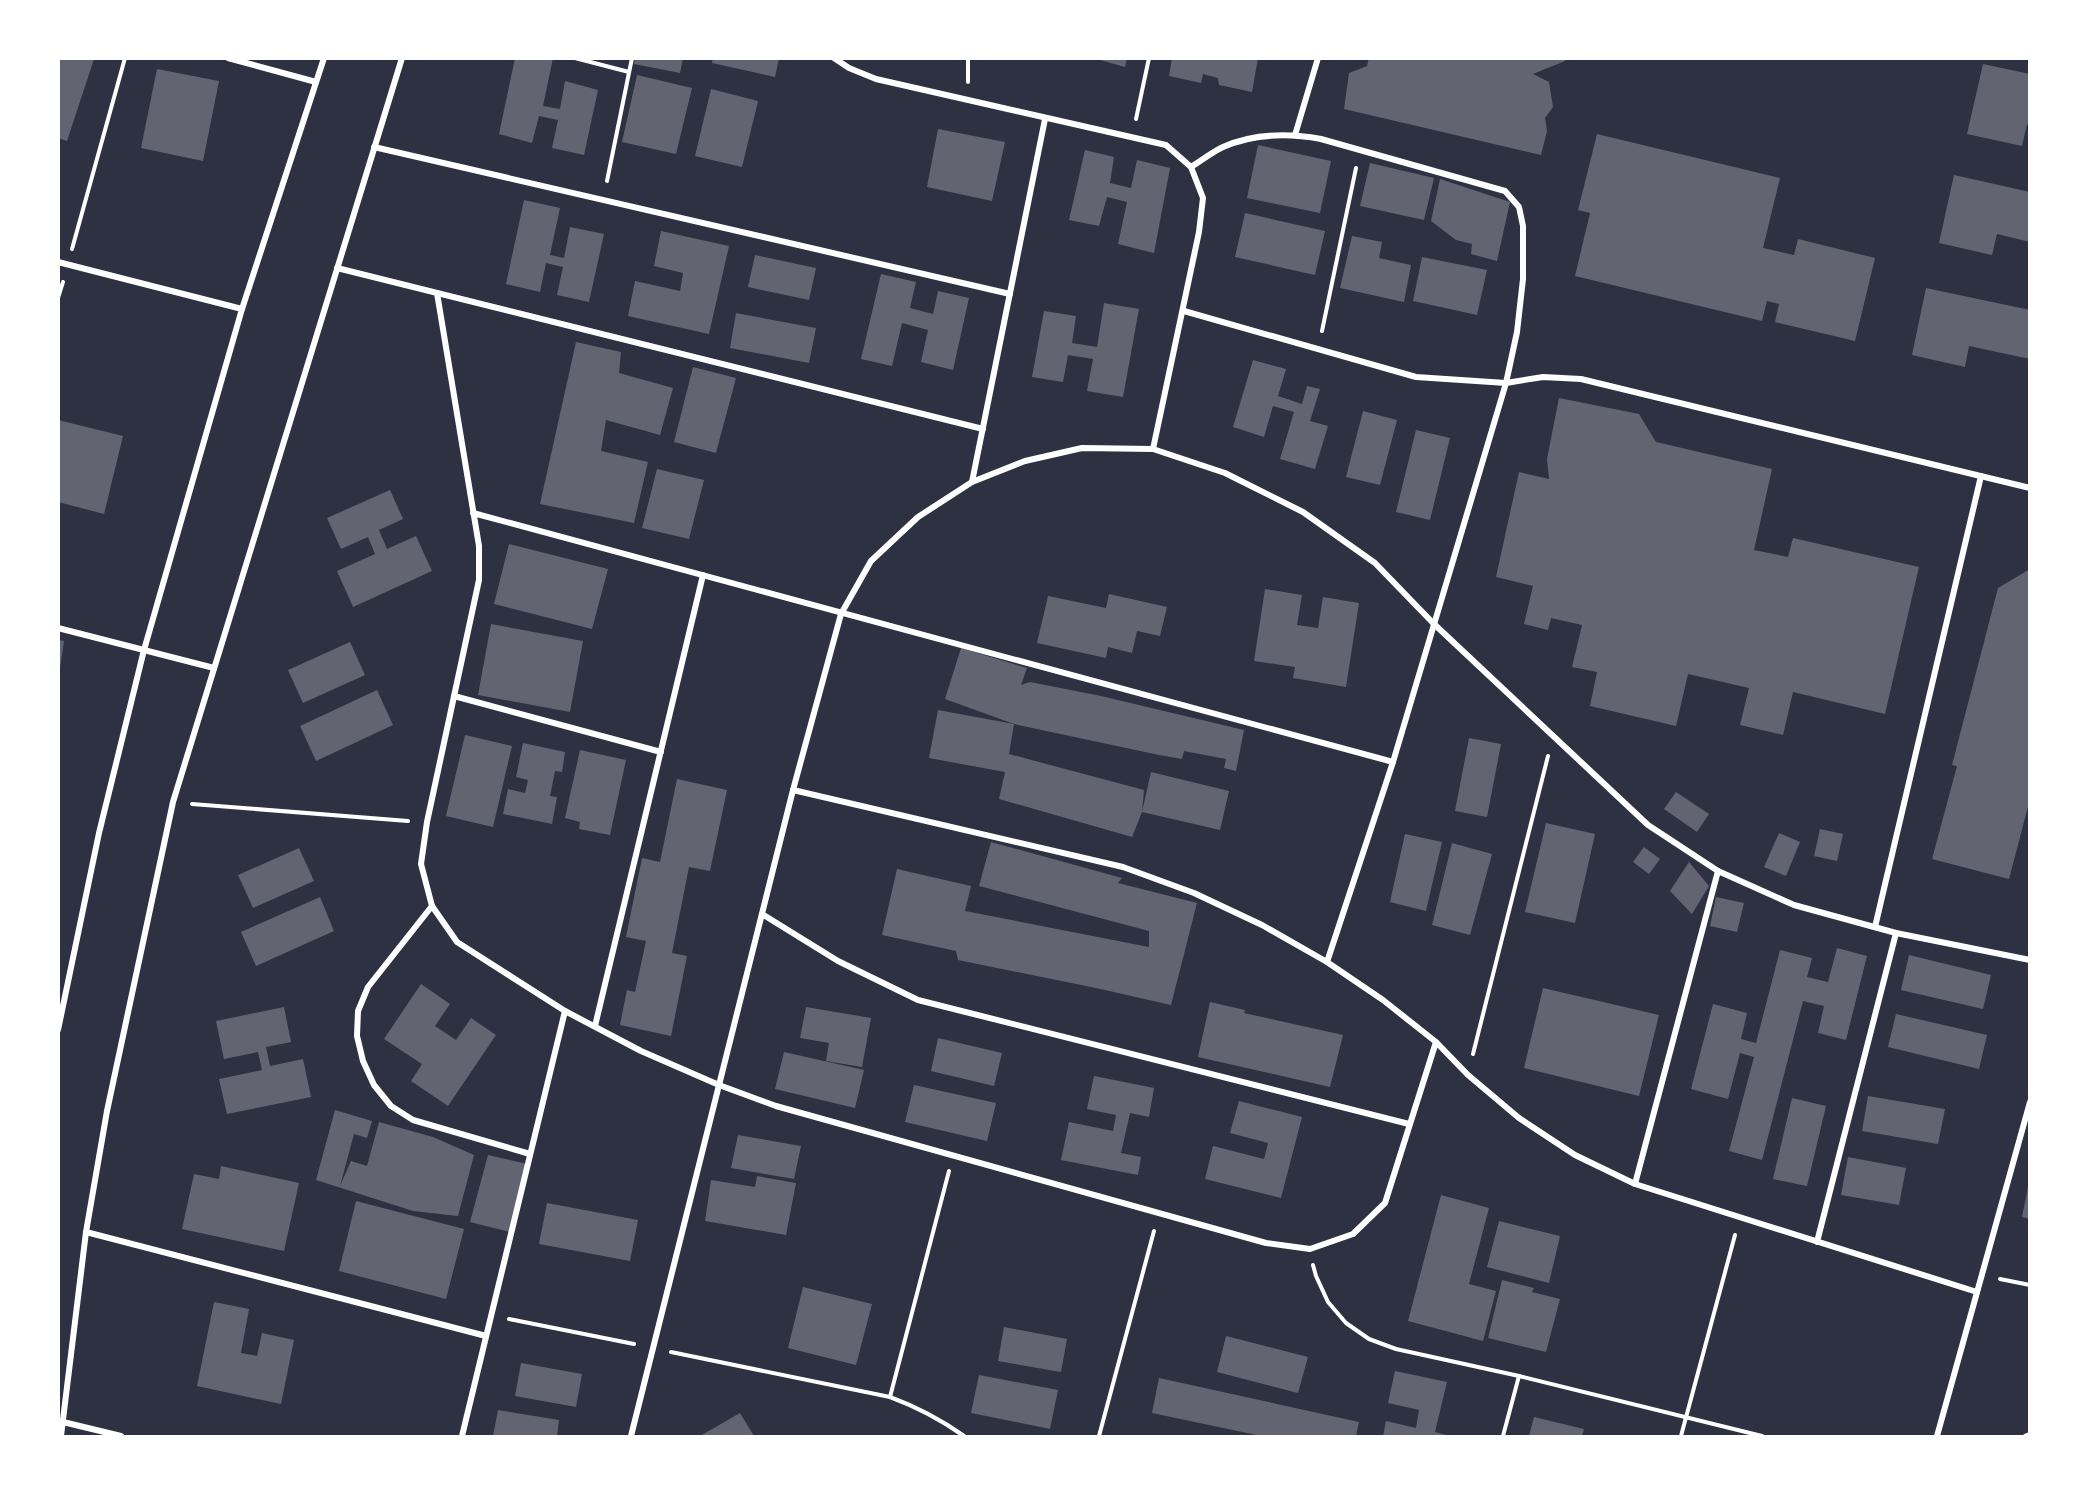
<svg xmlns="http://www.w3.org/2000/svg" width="2088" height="1495" font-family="'Roboto Serif',serif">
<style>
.building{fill:#626471}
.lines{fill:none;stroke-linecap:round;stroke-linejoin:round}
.path{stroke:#fff;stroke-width:4}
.service{stroke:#fff;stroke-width:4.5}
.minor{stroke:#fff;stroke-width:6}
</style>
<rect width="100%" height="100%" fill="#2d3142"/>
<g class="building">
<path d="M58,58L94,59L67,141L58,138Z"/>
<path d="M515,58H553L543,106L560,109L565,81L598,90L584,155L552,148L558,120L539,116L532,143L499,134Z"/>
<path d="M635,58H683L680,73L634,64Z"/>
<path d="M713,58H779L775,77L712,63Z"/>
<path d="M1093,58H1127L1125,67Z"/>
<path d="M1172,58H1258L1252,92L1219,85L1218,78L1203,74L1201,83L1169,76Z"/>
<path d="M1369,58H1566L1565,61L1533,74L1549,82L1553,107L1545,118L1547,131L1541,155L1344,109L1349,73L1367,66Z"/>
<path d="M1983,64L2030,74V125L2027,124L2022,146L1967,134Z"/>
<path d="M157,69L219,81L203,161L141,148Z"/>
<path d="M637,75L692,88L676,154L622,142Z"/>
<path d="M711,89L758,101L742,167L695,156Z"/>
<path d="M938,129L1005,142L992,201L927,187Z"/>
<path d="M1597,134L1780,178L1763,248L1794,255L1798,239L1875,258L1855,341L1775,322L1779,304L1767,301L1762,321L1575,276L1590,213L1578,210Z"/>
<path d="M1258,145L1331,161L1320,213L1247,198Z"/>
<path d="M1085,150L1114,157L1110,183L1131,188L1137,160L1170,168L1154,253L1118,244L1127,202L1107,197L1099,226L1069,220Z"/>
<path d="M1370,163L1434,178L1424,220L1360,206Z"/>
<path d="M1954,175L2030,192V242L1997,234L1992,255L1939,243Z"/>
<path d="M1440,179L1510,202L1497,261L1471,254L1472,244L1456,240L1431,221Z"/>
<path d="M524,200L560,208L550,255L564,258L570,227L604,234L589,302L557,295L563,267L546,263L540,292L506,284Z"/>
<path d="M1245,213L1325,231L1315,275L1235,257Z"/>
<path d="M661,231L729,246L709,334L628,316L635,281L680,291L683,273L654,266Z"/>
<path d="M1352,236L1382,242L1379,258L1411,265L1404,302L1340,288Z"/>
<path d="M755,255L816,268L809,300L748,287Z"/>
<path d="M1422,257L1487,270L1477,315L1413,301Z"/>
<path d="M881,274L916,282L910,308L933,314L938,291L969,298L953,370L921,362L928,330L902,323L892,366L861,359Z"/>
<path d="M1926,288L2030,310V359L1969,346L1965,367L1912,355Z"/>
<path d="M1104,303L1139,309L1123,397L1087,391L1093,359L1068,355L1063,382L1032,377L1044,311L1076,316L1072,343L1097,347Z"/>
<path d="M736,313L816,328L809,363L730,348Z"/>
<path d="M576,342L621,352L619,373L673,388L660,435L606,420L601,451L648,462L634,523L540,504Z"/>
<path d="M1253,360L1286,369L1278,396L1302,404L1307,386L1320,389L1310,421L1328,426L1315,469L1280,459L1294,412L1273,406L1264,437L1233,427Z"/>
<path d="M693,367L736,378L716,453L674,442Z"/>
<path d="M1559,398L1639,414L1656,442L1772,469L1754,550L1788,557L1793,538L1919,567L1885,714L1793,692L1783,735L1740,725L1749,688L1688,674L1676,726L1590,706L1597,672L1572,667L1582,625L1551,618L1548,630L1524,624L1533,586L1496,577L1519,472L1549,479L1547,459Z"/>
<path d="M1363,411L1397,420L1380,485L1346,477Z"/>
<path d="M58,420L123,436L104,514L58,502Z"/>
<path d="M1416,430L1450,438L1430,520L1396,512Z"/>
<path d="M657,469L704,480L689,539L642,528Z"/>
<path d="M390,490L403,519L379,530L387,549L416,536L432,571L353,607L337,571L375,554L368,537L341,549L327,518Z"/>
<path d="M509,544L608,569L592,629L494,604Z"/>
<path d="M2030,569V799L2009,879L1932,859L1957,766L1952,765L1998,588Z"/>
<path d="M1265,589L1302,595L1297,625L1318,628L1323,597L1359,603L1346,687L1293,678L1295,667L1254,661Z"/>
<path d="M1109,594L1167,607L1160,636L1137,631L1132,653L1108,647L1106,658L1037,643L1048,596L1106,608Z"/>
<path d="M491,624L583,641L570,712L478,695Z"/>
<path d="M58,640L64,641L60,668H58Z"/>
<path d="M350,642L365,675L303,703L288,670Z"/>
<path d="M961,648L1027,668L1021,685L1030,682L1101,696L1244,730L1236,771L1224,768L1226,759L1184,751L1182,759L1159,755L1014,724L945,699Z"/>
<path d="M377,690L393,725L316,761L300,726Z"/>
<path d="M938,710L1014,724L1009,754L1144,790L1142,812L1151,772L1229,791L1220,830L1142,812L1132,837L999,799L1005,772L929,758Z"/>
<path d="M465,735L512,746L493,827L446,816Z"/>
<path d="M1469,738L1501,744L1487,817L1455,811Z"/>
<path d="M523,743L565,752L562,772L555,771L550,796L557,797L552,824L503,814L508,789L525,793L528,780L516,777Z"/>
<path d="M580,750L626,760L610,835L579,829L580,822L565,818Z"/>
<path d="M677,779L727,790L710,871L689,867L672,953L687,956L671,1036L620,1025L627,990L635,992L646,941L626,937L642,858L660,862Z"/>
<path d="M1676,792L1709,814L1697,832L1664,809Z"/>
<path d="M1546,823L1595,834L1575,923L1525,912Z"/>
<path d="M1820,829L1843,834L1837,861L1814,856Z"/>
<path d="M1779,833L1800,842L1786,876L1764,867Z"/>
<path d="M1405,834L1442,842L1426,911L1390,902Z"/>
<path d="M991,842L1122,878L1118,883L1197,903L1171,1005L1096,988L958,960L956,951L882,935L897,869L971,886L965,911L1149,947V931L979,886Z"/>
<path d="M1452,843L1492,854L1470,935L1432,925Z"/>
<path d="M1644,847L1660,859L1649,874L1633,862Z"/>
<path d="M299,848L314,881L253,908L238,875Z"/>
<path d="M1689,862L1709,886L1692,914L1670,891Z"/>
<path d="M320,897L334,931L256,966L241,932Z"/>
<path d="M1716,897L1744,903L1737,932L1710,926Z"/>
<path d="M1837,948L1867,956L1846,1040L1818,1033L1824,1006L1803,1001L1762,1160L1729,1151L1754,1057L1740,1053L1728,1099L1691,1089L1713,1004L1747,1013L1741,1039L1756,1043L1780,950L1812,958L1807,977L1828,982Z"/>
<path d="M1909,955L1991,975L1983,1009L1901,990Z"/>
<path d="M421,984L450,1004L435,1026L456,1040L471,1018L496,1035L448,1106L411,1081L422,1064L384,1039Z"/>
<path d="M1543,988L1659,1015L1639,1096L1524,1068Z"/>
<path d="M1210,1002L1245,1010L1244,1013L1343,1035L1330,1087L1198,1057Z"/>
<path d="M284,1007L291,1042L266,1047L270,1066L303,1059L311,1097L227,1114L219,1079L262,1070L258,1052L224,1059L216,1021Z"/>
<path d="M806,1007L871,1018L862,1067L826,1061L829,1043L800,1038Z"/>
<path d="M1896,1014L1987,1035L1979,1069L1888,1047Z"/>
<path d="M938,1038L1002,1053L994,1086L931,1071Z"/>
<path d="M784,1052L864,1070L855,1108L775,1089Z"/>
<path d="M1094,1076L1154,1088L1149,1117L1130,1113L1121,1153L1141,1157L1138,1175L1061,1160L1069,1122L1113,1131L1116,1115L1087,1109Z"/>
<path d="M914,1085L996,1103L987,1141L905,1122Z"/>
<path d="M1868,1096L1945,1109L1938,1144L1862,1131Z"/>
<path d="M1792,1098L1826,1106L1807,1186L1773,1179Z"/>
<path d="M1239,1101L1302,1117L1281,1198L1205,1179L1213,1146L1264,1159L1268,1143L1230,1133Z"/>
<path d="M335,1110L372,1121L367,1138L354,1134L340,1186L351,1161L367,1166L379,1122L433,1137L474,1155L458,1216L413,1211L316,1180Z"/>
<path d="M738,1135L801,1146L794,1179L731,1168Z"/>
<path d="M488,1155L527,1164L510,1232L470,1222Z"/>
<path d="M1848,1157L1906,1168L1899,1205L1841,1195Z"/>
<path d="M221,1166L299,1183L284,1251L182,1229L194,1174L219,1179Z"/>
<path d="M757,1176L796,1183L786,1235L705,1221L711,1180L755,1187Z"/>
<path d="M2028,1187H2030V1219L2022,1217Z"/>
<path d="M1441,1195L1489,1208L1469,1284L1496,1291L1483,1341L1408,1321Z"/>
<path d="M356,1201L464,1229L446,1299L339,1271Z"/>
<path d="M547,1203L638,1220L630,1261L539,1244Z"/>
<path d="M1499,1221L1560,1236L1549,1283L1487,1267Z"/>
<path d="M1502,1280L1534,1288L1532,1292L1560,1299L1546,1352L1488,1338Z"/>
<path d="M803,1287L872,1304L856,1365L788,1348Z"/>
<path d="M214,1302L249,1309L241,1353L257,1356L262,1333L294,1340L281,1404L197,1386Z"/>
<path d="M1004,1327L1067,1339L1061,1372L998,1361Z"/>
<path d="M1226,1336L1308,1357L1298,1393L1217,1372Z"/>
<path d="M521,1363L582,1374L576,1407L515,1396Z"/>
<path d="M1395,1371L1447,1382L1435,1432L1450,1436H1383L1386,1421L1416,1428L1419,1410L1388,1403Z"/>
<path d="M979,1375L1058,1390L1050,1429L971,1413Z"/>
<path d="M1159,1378L1359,1422L1356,1436H1261L1152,1413Z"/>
<path d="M498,1410L559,1420L557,1436H493Z"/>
<path d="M740,1413L754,1436H700Z"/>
<path d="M1534,1417L1584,1429L1582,1436H1529Z"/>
</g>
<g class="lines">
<g class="path">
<path d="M575,58L629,72"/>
<path d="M968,82V58"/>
<path d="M1136,119L1149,58"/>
<path d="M607,181L632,58"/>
<path d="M72,249L125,58"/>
<path d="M58,298L63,282"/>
<path d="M1322,331L1356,168"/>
<path d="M192,804L408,821"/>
<path d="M1473,1054L1548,756"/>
<path d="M1313,1265L1316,1276L1328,1302L1346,1323L1369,1339L1396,1349L1519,1376L1762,1436"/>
<path d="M2000,1279L2030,1285"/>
<path d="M509,1319L634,1344"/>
<path d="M671,1352L890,1397C917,1407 940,1419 964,1436"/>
<path d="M890,1397L949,1171"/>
<path d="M1099,1436L1154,1231"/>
<path d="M1503,1436L1519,1376"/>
<path d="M1681,1436L1735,1235"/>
</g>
<path class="service" d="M2025,1436L2030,1434"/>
<g class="minor">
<path d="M228,58L316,82"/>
<path d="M834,58L849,68L876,79L1166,145L1191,167L1203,198L1199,232L1153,449"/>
<path d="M1295,135L1318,58"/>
<path d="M374,147L1010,294"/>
<path d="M1191,167C1201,161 1212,152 1223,147C1255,133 1288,133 1321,139L1505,191L1519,207L1523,226V279L1517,332L1506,383L1393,762L1327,962"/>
<path d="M58,262L242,309"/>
<path d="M337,268L983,429"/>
<path d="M437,293L479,546V580L427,822L421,864L432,906L457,942L565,1011L641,1051L719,1085L776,1106L1266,1243L1310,1249L1353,1234L1385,1203L1436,1042"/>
<path d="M1184,311L1416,377L1506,383L1543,377L1581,379L2030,488"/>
<path d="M972,482L1045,119"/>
<path d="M473,513L1393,762"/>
<path d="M58,628L214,668"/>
<path d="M454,696L661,752"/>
<path d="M793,790L1123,867L1194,893L1262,925L1327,962L1383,1000L1436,1042L1468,1075L1519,1118L1575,1155L1635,1184L1977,1292"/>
<path d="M432,906L368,987L358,1011L357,1036L363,1061L374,1085L391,1106L413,1120L530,1154"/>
<path d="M762,914L838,961L918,1000L1409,1124"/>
<path d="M1875,927L1981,476"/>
<path d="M595,1026L703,575"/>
<path d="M58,1030L99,833L144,650L242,309L324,58"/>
<path d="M1635,1184L1718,871"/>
<path d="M86,1232L486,1336"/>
<path d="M1817,1242L1896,933"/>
<path d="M63,1422L121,1436"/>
<path d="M61,1436L86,1232L107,1111L173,802L402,58"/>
<path d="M462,1436L565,1011"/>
<path d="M631,1436L793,790L841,614L871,561L918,517L972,482L1025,461L1082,448L1153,449L1225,473L1303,512L1375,563L1434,624L1648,825L1718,871L1794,905L1896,933L2030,960"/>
<path d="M1937,1436L2030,1102"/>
</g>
</g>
<rect width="2088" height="1495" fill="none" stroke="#ffffff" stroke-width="120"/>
</svg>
